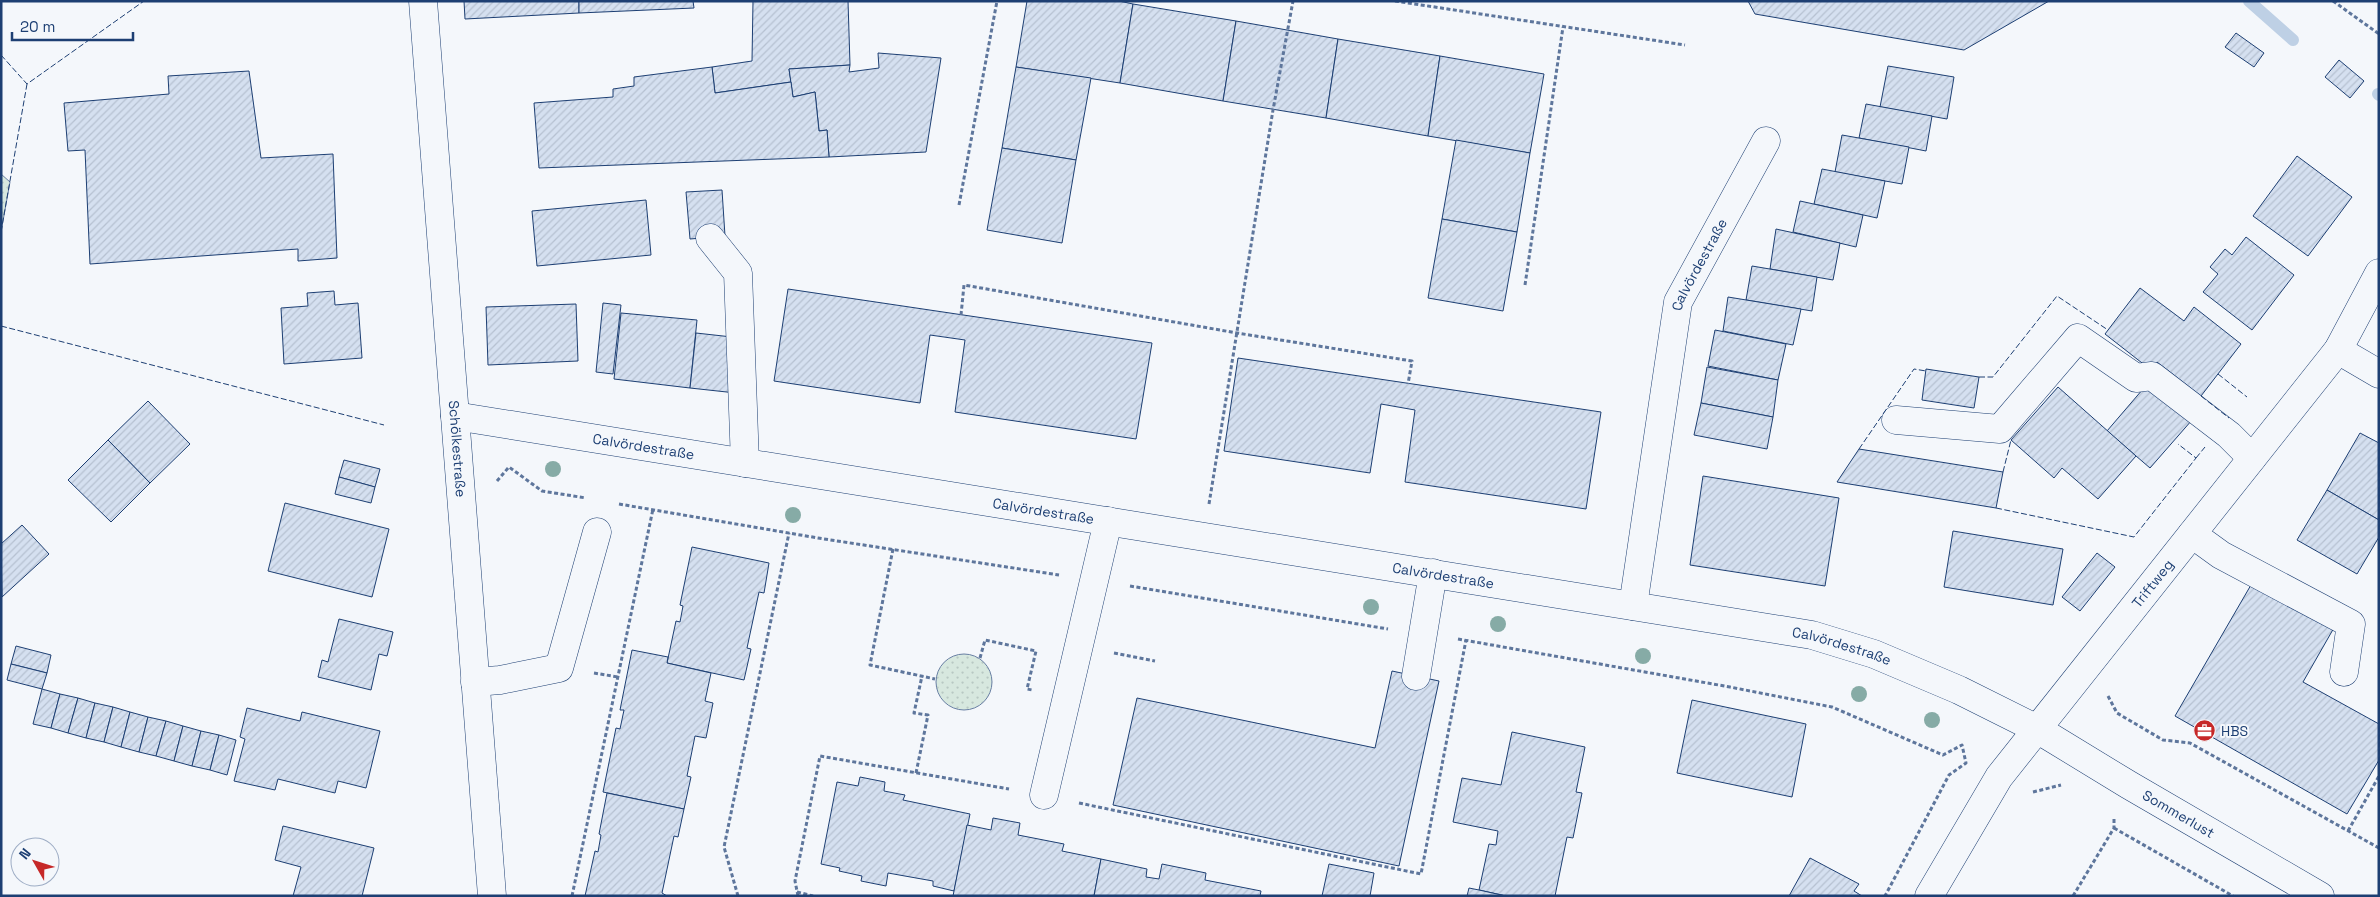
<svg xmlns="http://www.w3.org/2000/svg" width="2380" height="897" font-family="'Space Grotesk',sans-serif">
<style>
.grass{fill:url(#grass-dots);stroke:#687fa3}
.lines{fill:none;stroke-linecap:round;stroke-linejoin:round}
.stream{stroke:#bed0e5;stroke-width:12}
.building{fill:url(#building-hatch);stroke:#1d3f73}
.minor-casing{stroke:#1d3f73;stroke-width:29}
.path{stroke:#5e769c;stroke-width:3;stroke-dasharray:4 2.5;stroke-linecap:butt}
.minor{stroke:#f4f7fb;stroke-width:28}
.fence{stroke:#1d3f73;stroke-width:1;stroke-dasharray:6 2.5;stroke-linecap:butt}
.tree{fill:#86aba6}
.labels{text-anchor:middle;stroke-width:4;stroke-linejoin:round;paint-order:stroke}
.street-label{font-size:14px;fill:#1d3f73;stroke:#f4f7fb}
.poi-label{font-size:14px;fill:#1d3f73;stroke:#f4f7fb;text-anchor:start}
</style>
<defs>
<pattern id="grass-dots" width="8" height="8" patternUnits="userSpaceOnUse" patternTransform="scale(1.25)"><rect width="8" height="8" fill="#d7e8df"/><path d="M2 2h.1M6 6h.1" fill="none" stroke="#b8c8c3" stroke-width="1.8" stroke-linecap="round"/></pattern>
<pattern id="building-hatch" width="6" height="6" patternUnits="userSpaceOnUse" patternTransform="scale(1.25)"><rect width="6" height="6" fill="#d5e0f0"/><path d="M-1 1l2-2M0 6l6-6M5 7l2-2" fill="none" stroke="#b6c1d1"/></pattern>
</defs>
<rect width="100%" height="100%" fill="#f4f7fb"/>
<g class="grass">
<path d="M1,174L10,182L1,232Z"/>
<circle cx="964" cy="682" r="28"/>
</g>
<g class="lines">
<g class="stream">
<path d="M2249,1L2293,40"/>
<path d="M2378,94L2379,95"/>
</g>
</g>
<g class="building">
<path d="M464,1H579V13L465,19Z"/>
<path d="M579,1H693L694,8L579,13Z"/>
<path d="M753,1H848L850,65L789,69L791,82L715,93L712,67L752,61Z"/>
<path d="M1027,1H1119L1133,4L1120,83L1016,67Z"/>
<path d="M1748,1H2049L1964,50L1755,14Z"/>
<path d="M1133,4L1236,21L1223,101L1120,83Z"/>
<path d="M1236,21L1338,39L1326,118L1223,101Z"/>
<path d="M2236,33L2264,53L2254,67L2225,47Z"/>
<path d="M1338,39L1440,56L1428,136L1326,118Z"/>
<path d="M878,53L941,58L926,152L829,157L827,130L819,131L815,92L793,97L789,69L850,65L849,72L879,68Z"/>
<path d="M1440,56L1544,74L1530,153L1428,136Z"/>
<path d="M2339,60L2364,81L2350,98L2325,77Z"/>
<path d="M1888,66L1954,77L1947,119L1880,107Z"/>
<path d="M712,67L715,93L791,82L793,97L815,92L819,131L827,130L829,157L539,168L534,103L613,97V89L634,86V77Z"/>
<path d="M1016,67L1091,78L1076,160L1002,148Z"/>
<path d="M249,71L261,158L333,154L337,258L298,261V249L90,264L85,150L68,151L64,103L169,94L168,76Z"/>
<path d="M1866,104L1932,116L1926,151L1859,138Z"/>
<path d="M1842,135L1909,147L1902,184L1835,172Z"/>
<path d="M1456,140L1530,153L1517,232L1442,219Z"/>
<path d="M1002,148L1076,160L1062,243L987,230Z"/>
<path d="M2297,156L2352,197L2308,256L2253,216Z"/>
<path d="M1822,169L1885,181L1877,218L1814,204Z"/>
<path d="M722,190L725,236L690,239L686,192Z"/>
<path d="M646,200L651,255L537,266L532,211Z"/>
<path d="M1800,201L1863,215L1856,247L1793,232Z"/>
<path d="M1442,219L1517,232L1503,311L1428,298Z"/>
<path d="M1776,229L1840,243L1833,280L1770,269Z"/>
<path d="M2246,237L2294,275L2252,330L2203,292L2218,274L2210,267L2225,249L2232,255Z"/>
<path d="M1752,266L1817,277L1812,311L1746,300Z"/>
<path d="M2140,288L2184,321L2194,307L2241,344L2201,396L2157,362L2151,370L2105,334Z"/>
<path d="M788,289L1152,343L1136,439L955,412L965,340L930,335L920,403L774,381Z"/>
<path d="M334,291L335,305L358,303L362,358L284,364L281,308L308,306L307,293Z"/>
<path d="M1728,297L1801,309L1793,345L1723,331Z"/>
<path d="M603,303L621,305L613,374L596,372Z"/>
<path d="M576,304L578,361L488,365L486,307Z"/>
<path d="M621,313L697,320L690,388L614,379Z"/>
<path d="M1715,330L1786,344L1778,380L1708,366Z"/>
<path d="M696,333L732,337L736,393L690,388Z"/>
<path d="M1238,358L1601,412L1586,509L1405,482L1415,410L1381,404L1370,473L1224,451Z"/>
<path d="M1707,367L1778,380L1773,417L1701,403Z"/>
<path d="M1926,369L1979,377L1974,408L1922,400Z"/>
<path d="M2149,382L2192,420L2150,468L2107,431Z"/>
<path d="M2058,387L2136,456L2098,499L2062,468L2054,478L2011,440Z"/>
<path d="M148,401L190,444L150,483L108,440Z"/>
<path d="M1701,403L1773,417L1767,449L1694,435Z"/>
<path d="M2360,433L2379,443V520L2327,490Z"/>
<path d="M108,440L150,483L111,522L68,480Z"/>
<path d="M1859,449L2003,472L1996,508L1837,482Z"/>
<path d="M344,460L380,469L375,487L339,477Z"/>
<path d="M1703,476L1839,498L1825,586L1690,565Z"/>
<path d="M339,477L375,487L371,503L335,494Z"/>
<path d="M2327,490L2379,520V537L2357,574L2297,540Z"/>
<path d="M285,503L389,529L372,597L268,571Z"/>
<path d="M22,525L49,554L2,597L1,544Z"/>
<path d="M1953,531L2063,549L2053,605L1944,587Z"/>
<path d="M692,547L769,563L764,593L759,592L747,648L751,649L744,680L667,663L676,621L680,622L683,606L680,605Z"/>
<path d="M2097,553L2115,567L2080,611L2062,597Z"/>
<path d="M2255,578L2335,626L2303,682L2379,724V760L2347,814L2175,716Z"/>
<path d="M339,619L393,632L387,656L379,654L371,690L318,677L322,660L328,662Z"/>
<path d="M16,646L51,655L47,673L11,664Z"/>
<path d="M632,650L668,657L667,663L711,673L705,701L713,703L706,738L695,736L687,776L691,777L684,809L603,792L616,728L620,729L624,710H620Z"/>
<path d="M11,664L47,673L42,689L7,680Z"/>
<path d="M1392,671L1439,681L1399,866L1113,805L1137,698L1375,748Z"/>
<path d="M42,689L60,694L51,728L33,724Z"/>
<path d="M60,694L78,698L68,733L51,728Z"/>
<path d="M78,698L95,703L86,738L68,733Z"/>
<path d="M1692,700L1806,724L1792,797L1677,773Z"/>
<path d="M95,703L113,707L104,742L86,738Z"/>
<path d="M113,707L130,712L121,747L104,742Z"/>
<path d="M247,708L300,721L302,712L380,731L366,788L338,781L335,793L278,779L275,790L234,781L245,739L240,737Z"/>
<path d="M130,712L148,717L139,752L121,747Z"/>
<path d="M148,717L166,721L156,756L139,752Z"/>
<path d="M166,721L183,726L174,761L156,756Z"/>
<path d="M183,726L201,731L192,766L174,761Z"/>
<path d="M201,731L219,735L210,770L192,766Z"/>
<path d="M1512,732L1585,747L1576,792L1582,793L1573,838L1567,837L1555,896H1506L1479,890L1489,844L1496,845L1498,831L1453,822L1462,778L1501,785Z"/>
<path d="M219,735L236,740L227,775L210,770Z"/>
<path d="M860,777L885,782L884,791L905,795L903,800L970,814L954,891L933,886V881L888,873L886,886L861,881L862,876L839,871L840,868L821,864L837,782L858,786Z"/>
<path d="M607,793L684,809L678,837L674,836L662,893L667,896H585L595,851L598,852L601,835L599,834Z"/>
<path d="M993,818L1020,823L1018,835L1064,844L1062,851L1101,859L1094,896H953L967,825L991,830Z"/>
<path d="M283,826L374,848L362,896H293L301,867L275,860Z"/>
<path d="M1810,858L1859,884L1854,891L1862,896H1789Z"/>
<path d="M1101,859L1147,869L1146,877L1159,879L1162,864L1206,873L1205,880L1261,891L1260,896H1094Z"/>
<path d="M1329,864L1374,873L1370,896H1322Z"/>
<path d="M1469,888L1479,890L1506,896H1467Z"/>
</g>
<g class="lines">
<defs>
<g id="minor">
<path id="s1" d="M423,1L492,896"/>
<path d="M710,238L738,273L745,463"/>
<path d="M2338,350L2379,374"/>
<path id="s2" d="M455,416L1812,635L1874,654L1959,690L2037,729L2129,785L2320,896"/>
<path d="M1896,420L2000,429L2078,338L2136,378L2152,376L2229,435L2252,458"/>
<path d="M2192,534L2221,555L2351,624L2344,672"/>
<path id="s3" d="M1633,606L1678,302L1766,141"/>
<path d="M1416,676L1433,573"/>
<path d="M475,682L500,680L559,668L597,532"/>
<path d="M1044,795L1108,521"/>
<path id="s4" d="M1929,896L1999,777L2338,350L2379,273"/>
</g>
</defs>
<use href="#minor" class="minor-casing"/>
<g class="path">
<path d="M1395,1L1685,45"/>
<path d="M2333,1L2379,34"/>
<path d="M959,205L997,1"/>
<path d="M1525,285L1563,27"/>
<path d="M961,315L964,285L1237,333L1412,361L1408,384"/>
<path d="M497,481L509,467L542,491L586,498"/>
<path d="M619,504L818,538L1059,575"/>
<path d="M1209,504L1273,110L1293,1"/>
<path d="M893,549L870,665L935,679"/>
<path d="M1130,586L1388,629"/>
<path d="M1458,639L1730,687L1832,707L1943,755L1962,745L1966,763L1949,775L1885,896"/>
<path d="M1114,653L1155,661"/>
<path d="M980,658L985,640L1036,651L1027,689L1032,690"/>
<path d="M594,673L618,677"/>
<path d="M2108,696L2117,713L2163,740L2190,743L2379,848"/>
<path d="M916,773L928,715L914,713L922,676"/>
<path d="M2033,792L2061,785"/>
<path d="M1079,803L1421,874L1466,640"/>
<path d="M2114,828L2233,896"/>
<path d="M2348,831L2379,776"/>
<path d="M797,892L813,896"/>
<path d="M572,896L653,509"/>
<path d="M738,896L724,847L789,533"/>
<path d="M798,896L795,881L820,756L1009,789"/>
<path d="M2073,896L2114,828V818"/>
</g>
<use href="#minor" class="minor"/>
<g class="fence">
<path d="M1,55L27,84L144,1"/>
<path d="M1,232L27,84"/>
<path d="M1,326L384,425"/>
<path d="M2218,374L2247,397"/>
<path d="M1979,377H1993L2057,296L2108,330"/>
<path d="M2201,396L2229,418"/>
<path d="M1859,449L1914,369L1926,371"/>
<path d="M2196,458L2205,447"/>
<path d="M2003,472L2011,440"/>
<path d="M1996,508L2134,537L2196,458L2178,444"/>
</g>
</g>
<g class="tree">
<circle cx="553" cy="469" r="8"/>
<circle cx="793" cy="515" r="8"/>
<circle cx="1371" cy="607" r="8"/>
<circle cx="1498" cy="624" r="8"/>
<circle cx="1643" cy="656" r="8"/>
<circle cx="1859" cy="694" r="8"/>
<circle cx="1932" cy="720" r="8"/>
</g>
<defs>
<symbol id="office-disc" viewBox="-11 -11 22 22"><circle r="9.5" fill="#c62828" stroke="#f4f7fb"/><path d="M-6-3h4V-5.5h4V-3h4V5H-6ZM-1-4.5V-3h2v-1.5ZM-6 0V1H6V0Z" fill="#fff"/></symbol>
</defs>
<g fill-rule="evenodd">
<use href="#office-disc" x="2192" y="718" width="25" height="25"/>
</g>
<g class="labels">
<g class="street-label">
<text dy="5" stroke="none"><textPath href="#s3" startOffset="350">Calvördestraße</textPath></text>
<text dy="5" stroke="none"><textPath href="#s2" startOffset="191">Calvördestraße</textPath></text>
<text dy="5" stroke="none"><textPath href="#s1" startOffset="449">Schölkestraße</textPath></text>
<text dy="5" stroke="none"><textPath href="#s2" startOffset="596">Calvördestraße</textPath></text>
<text dy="5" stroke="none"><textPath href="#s2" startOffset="1001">Calvördestraße</textPath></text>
<text dy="5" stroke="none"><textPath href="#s4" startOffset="385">Triftweg</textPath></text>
<text dy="5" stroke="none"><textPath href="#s2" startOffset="1406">Calvördestraße</textPath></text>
<text dy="5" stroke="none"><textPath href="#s2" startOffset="1784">Sommerlust</textPath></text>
</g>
<g class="poi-label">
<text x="2221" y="736">HBS</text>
</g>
</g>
<rect width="2380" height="897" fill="none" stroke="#1d3f73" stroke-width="5"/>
<g transform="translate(35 862) rotate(309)"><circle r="24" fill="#f4f7fb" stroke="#9eadc5"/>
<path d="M0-4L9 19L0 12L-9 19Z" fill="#c62828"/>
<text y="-8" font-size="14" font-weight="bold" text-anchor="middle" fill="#1d3f73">N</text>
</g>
<path d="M12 32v8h121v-8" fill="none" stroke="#1d3f73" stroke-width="2.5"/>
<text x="20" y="32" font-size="15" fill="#1d3f73" stroke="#f4f7fb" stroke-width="4" paint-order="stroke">20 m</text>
</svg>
